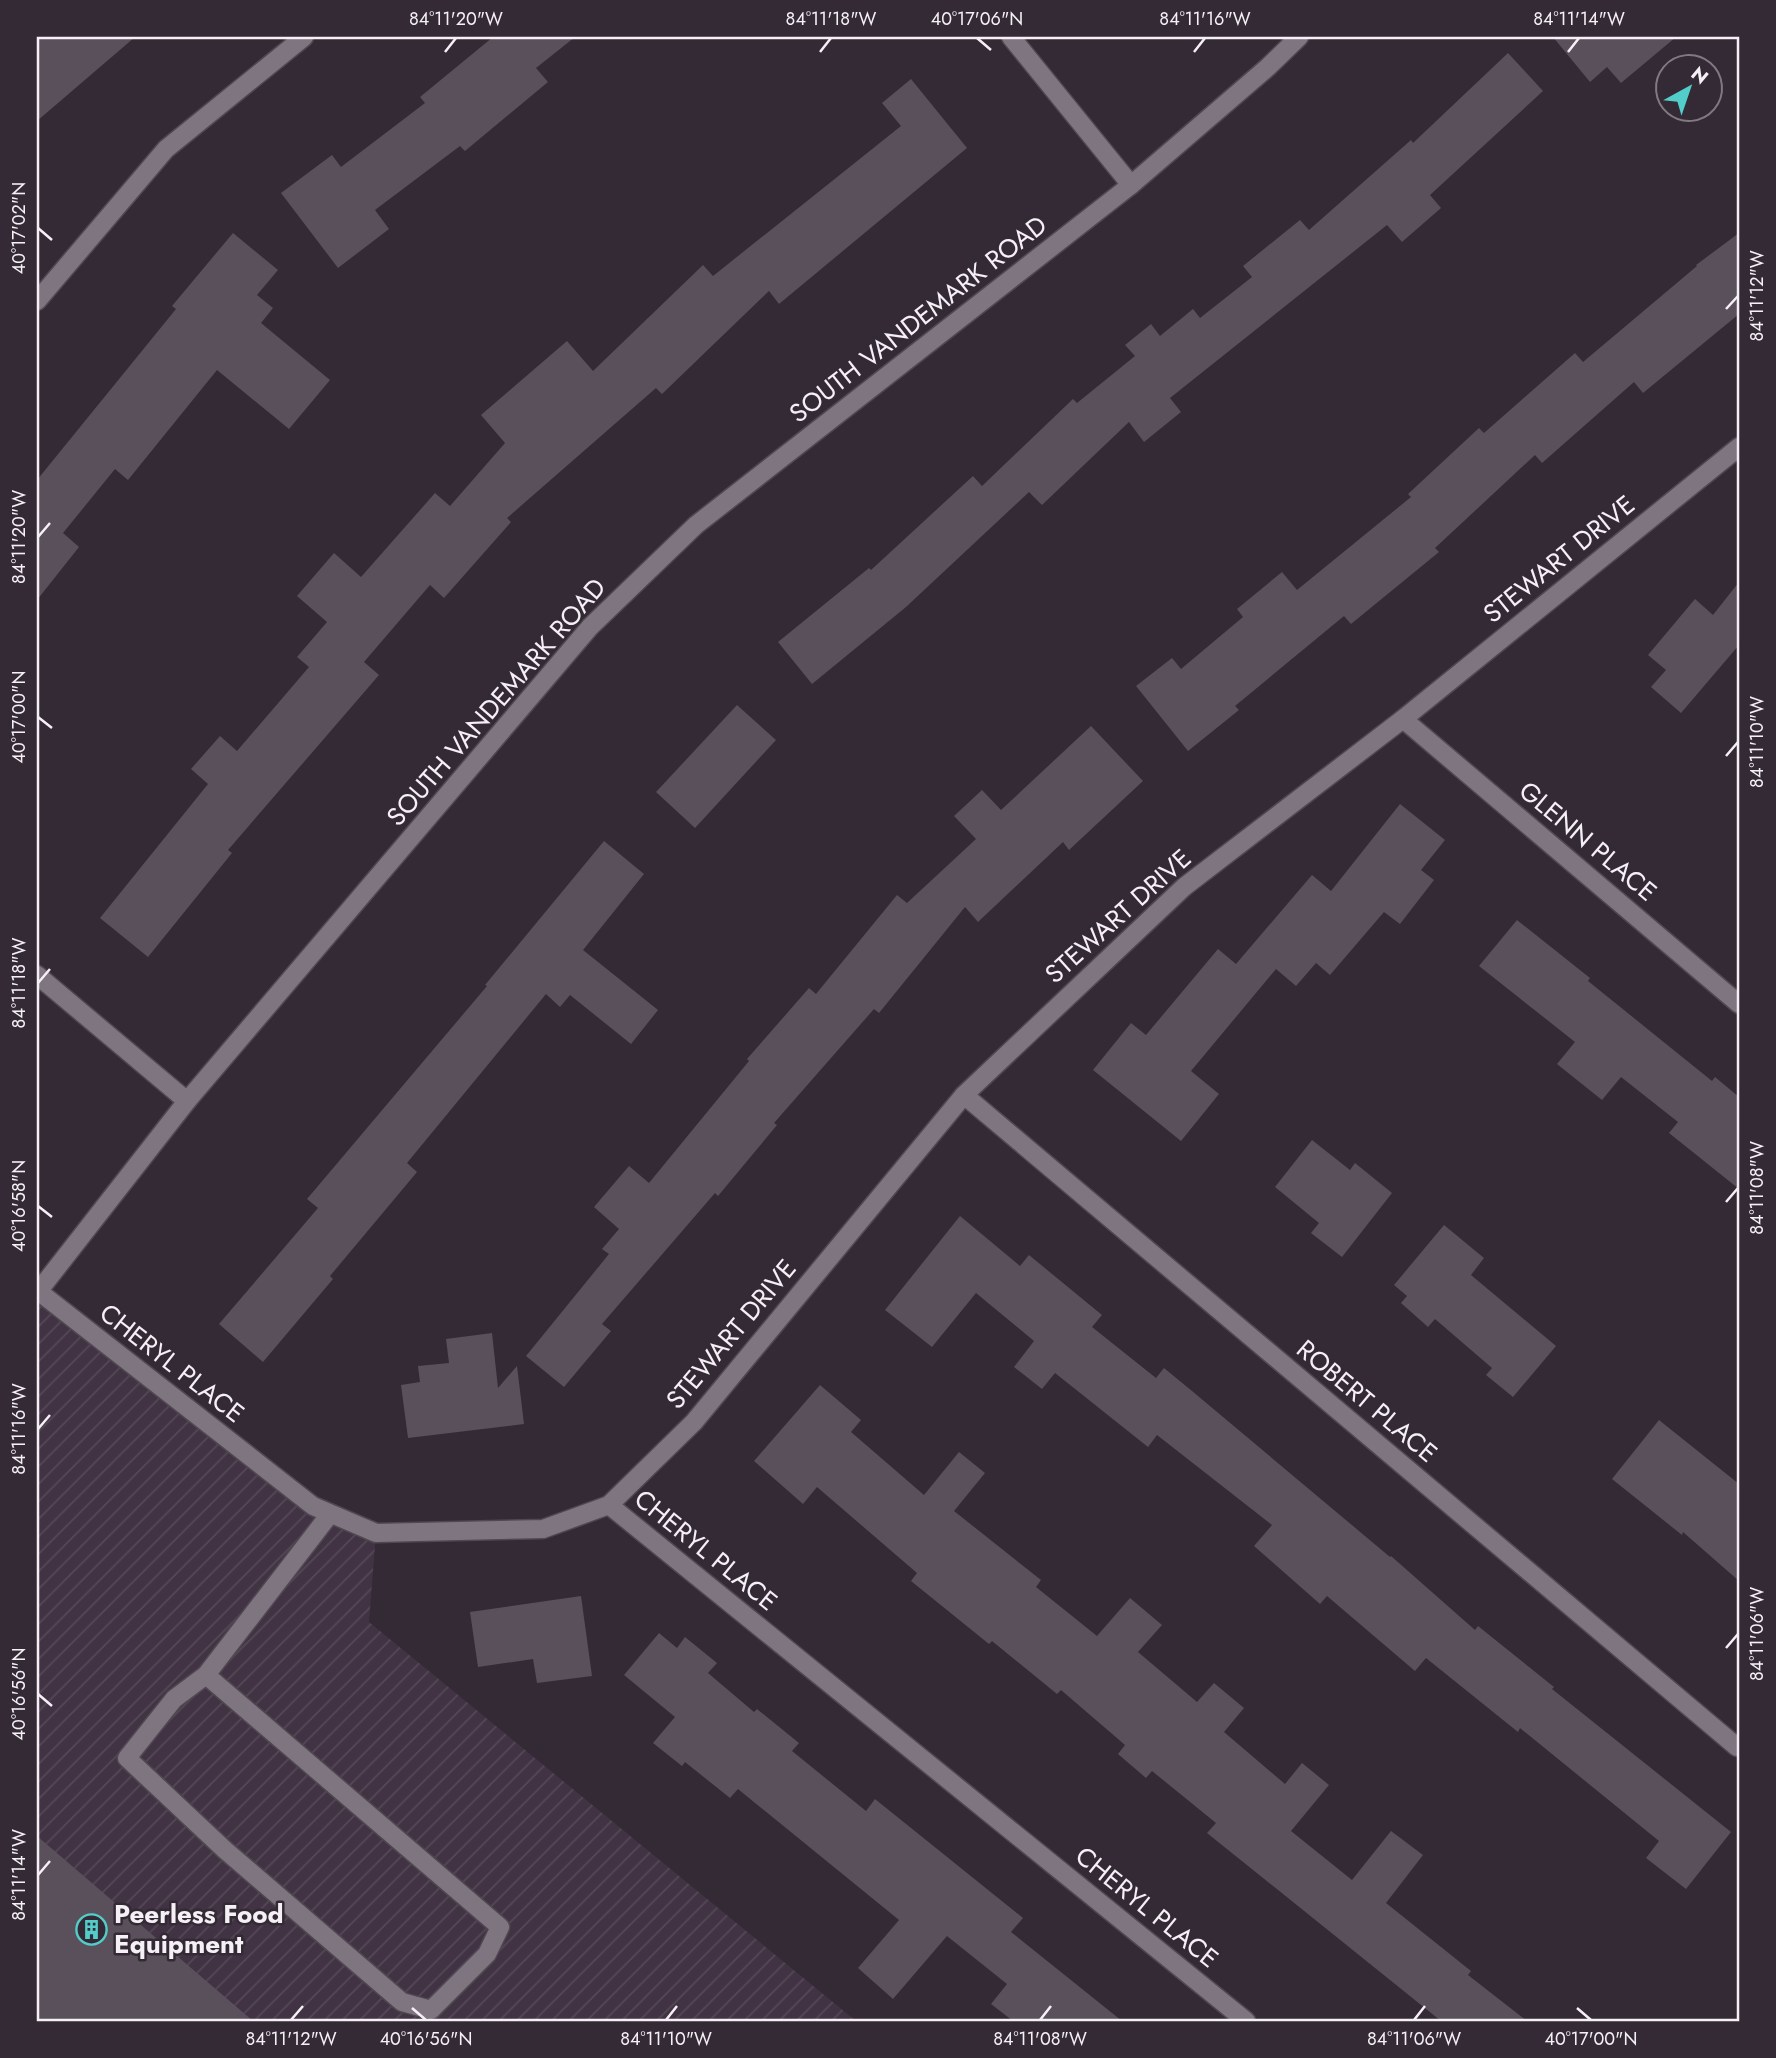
<svg xmlns="http://www.w3.org/2000/svg" width="1776" height="2058" font-family="Jost,sans-serif">
<style>
.industrial{fill:url(#industrial-furrows)}
.building{fill:#5a505c}
.lines{fill:none;stroke-linecap:round;stroke-linejoin:round}
.minor-casing{stroke:#4f4850;stroke-width:21}
.minor{stroke:#7f7581;stroke-width:18}
.ticks{fill:none;stroke:#f5eff6;stroke-width:2.5}
.labels{text-anchor:middle;stroke-width:5;stroke-linejoin:round;paint-order:stroke}
.street-label{font-size:26px;fill:#f5eff6;stroke:#332a35}
.poi-label{font-size:26px;font-weight:bold;fill:#f5eff6;stroke:#332a35;text-anchor:start}
.neatline{fill:none;stroke:#f5eff6;stroke-width:2.5}
.ticks-label{font-size:18px;text-anchor:middle;fill:#f5eff6}
</style>
<defs>
<pattern id="industrial-furrows" width="10" height="10" patternUnits="userSpaceOnUse" patternTransform="scale(1.75)"><rect width="10" height="10" fill="#413343"/><path d="M-1 1l2-2M0 10L10 0M9 11l2-2" fill="none" stroke="#544756"/></pattern>
</defs>
<rect width="100%" height="100%" fill="#332a35"/>
<path class="industrial" d="M37,1293L313,1506L376,1533L369,1622L856,2021H37Z"/>
<g class="building">
<path d="M37,37H135L37,121Z"/>
<path d="M493,37H575L536,68L548,82L465,151L460,146L375,210L389,229L338,268L281,193L332,155L341,167L425,103L420,97Z"/>
<path d="M1553,37H1676L1621,83L1607,67L1590,82Z"/>
<path d="M1508,53L1543,91L1430,195L1441,208L1402,242L1387,225L1170,398L1181,412L1144,442L1129,422L1042,505L1029,492L906,607L812,684L778,642L869,568L871,570L973,476L982,486L1073,399L1077,403L1135,356L1125,345L1151,324L1160,336L1193,309L1200,318L1252,277L1243,266L1300,220L1309,230L1411,140L1413,143Z"/>
<path d="M911,79L967,148L779,304L769,291L662,394L656,388L507,518L511,522L444,598L430,585L364,662L379,675L228,850L232,853L148,957L100,918L208,784L191,769L220,736L237,751L309,667L297,657L327,622L297,596L334,553L361,577L435,493L450,506L505,443L481,415L567,341L593,371L703,265L713,276L901,126L882,103Z"/>
<path d="M233,233L278,270L257,295L273,308L261,323L330,380L289,429L217,370L128,480L115,469L63,533L79,547L37,600V480L176,309L172,306Z"/>
<path d="M1739,233V314L1643,393L1634,382L1542,463L1535,455L1435,548L1439,552L1351,624L1344,616L1235,706L1239,710L1188,751L1136,686L1172,658L1181,669L1243,617L1237,609L1282,572L1297,590L1411,497L1408,494L1479,428L1484,433L1575,353L1583,362L1697,266L1696,265Z"/>
<path d="M1739,582V645L1681,713L1651,687L1666,670L1648,655L1695,599L1713,615Z"/>
<path d="M737,705L776,740L695,828L656,792Z"/>
<path d="M1091,726L1143,781L1069,850L1063,842L978,922L965,907L879,1013L874,1009L774,1123L777,1125L718,1196L715,1193L602,1324L611,1331L564,1387L526,1356L609,1254L602,1249L619,1229L594,1207L629,1166L649,1183L749,1061L747,1059L809,988L816,994L897,895L907,903L976,839L954,816L982,790L1001,810Z"/>
<path d="M1400,804L1445,840L1421,870L1434,880L1400,924L1384,912L1330,975L1316,963L1296,986L1276,969L1191,1071L1219,1094L1181,1141L1093,1070L1131,1023L1146,1035L1218,949L1236,964L1312,875L1331,891Z"/>
<path d="M604,841L644,874L583,950L658,1010L631,1044L570,995L560,1007L546,994L407,1163L417,1172L330,1276L333,1279L263,1362L219,1324L318,1208L307,1199L487,986L485,985Z"/>
<path d="M1517,920L1590,978L1588,981L1712,1081L1715,1077L1739,1097V1189L1669,1133L1678,1122L1621,1077L1602,1100L1557,1064L1575,1042L1479,966Z"/>
<path d="M1312,1140L1350,1170L1355,1163L1392,1193L1342,1257L1311,1233L1319,1223L1275,1187Z"/>
<path d="M960,1216L1020,1266L1029,1255L1102,1315L1092,1327L1156,1378L1164,1368L1192,1391L1390,1557L1391,1556L1475,1630L1478,1626L1554,1687L1552,1689L1731,1832L1686,1889L1646,1858L1659,1841L1520,1728L1518,1732L1426,1658L1415,1671L1327,1596L1320,1604L1254,1546L1272,1525L1157,1435L1148,1447L1055,1373L1042,1389L1014,1367L1034,1341L976,1293L932,1347L885,1310Z"/>
<path d="M1444,1225L1484,1258L1471,1275L1556,1346L1513,1397L1486,1375L1492,1368L1435,1319L1428,1327L1401,1303L1407,1296L1394,1285Z"/>
<path d="M492,1333L498,1388L517,1366L524,1424L408,1438L401,1385L420,1382L418,1366L449,1363L446,1339Z"/>
<path d="M820,1385L861,1420L851,1432L924,1495L959,1452L985,1473L954,1511L1041,1580L1036,1587L1097,1636L1130,1598L1162,1625L1138,1652L1197,1702L1214,1683L1244,1708L1224,1732L1285,1784L1302,1763L1329,1785L1291,1831L1352,1880L1391,1831L1423,1855L1386,1903L1471,1971L1468,1975L1527,2021H1441L1207,1833L1216,1823L1152,1771L1146,1778L1118,1754L1125,1745L1061,1690L1057,1694L992,1641L989,1644L911,1581L917,1573L817,1487L803,1504L754,1461Z"/>
<path d="M1659,1420L1739,1484V1581L1683,1532L1682,1535L1612,1479Z"/>
<path d="M581,1596L592,1676L537,1683L533,1659L478,1667L470,1612Z"/>
<path d="M659,1633L677,1648L685,1637L717,1663L708,1673L754,1712L757,1709L799,1743L792,1751L866,1811L875,1799L1023,1918L1011,1932L1122,2021H1013L991,2004L1007,1984L947,1936L893,1999L858,1968L899,1920L738,1789L730,1798L685,1762L682,1766L653,1743L675,1717L624,1675Z"/>
<path d="M37,1836L253,2021H37Z"/>
</g>
<g class="lines">
<defs>
<g id="minor">
<path d="M1011,37L1131,185"/>
<path d="M37,301L166,149L304,37"/>
<path d="M1403,719L1739,1004"/>
<path d="M37,975L187,1101"/>
<path d="M964,1095L1737,1747"/>
<path d="M38,1291L313,1506L376,1533L543,1529L609,1505L694,1422L964,1095L1184,887L1403,719L1739,447"/>
<path d="M37,1293L187,1101L590,627L696,525L1131,185L1268,67L1299,37"/>
<path d="M609,1505L1246,2021"/>
<path d="M206,1675L500,1927L487,1954L431,2010L402,2002L225,1850L127,1758L174,1699L206,1675L330,1514"/>
</g>
</defs>
<use href="#minor" class="minor-casing"/>
<use href="#minor" class="minor"/>
</g>
<path class="ticks" d="M977,38L991,50M445,52L456,38M820,52L831,38M1194,52L1205,38M1568,52L1579,38M38,228L52,240M1726,309L1738,296M38,537L50,523M38,717L52,728M1726,756L1738,742M38,983L50,969M1726,1202L1738,1188M38,1206L52,1217M38,1429L50,1415M1726,1648L1738,1634M38,1694L52,1706M38,1875L50,1861M412,2008L426,2020M1577,2008L1591,2020M291,2020L303,2006M666,2020L677,2006M1040,2020L1051,2006M1414,2020L1425,2006"/>
<defs>
<symbol id="building-ring" viewBox="-11 -11 22 22"><circle r="9.5" fill="#332a35" stroke="#53cdca" stroke-width="1.5"/><path d="M-4-6H4V6H1V3H-1V6H-4ZM-2.5-4.3h1.7v1.8h-1.7ZM.8-4.3h1.7v1.8H.8ZM-2.5-1h1.7V.8h-1.7ZM.8-1h1.7V.8H.8Z" fill="#53cdca"/></symbol>
</defs>
<g fill-rule="evenodd">
<use href="#building-ring" x="74" y="1912" width="35" height="35"/>
</g>
<g class="labels">
<g class="street-label">
<text transform="translate(918 319) rotate(-38)" y="9">SOUTH VANDEMARK ROAD</text>
<text transform="translate(1559 559) rotate(-39)" y="9">STEWART DRIVE</text>
<text transform="translate(496 702) rotate(-49)" y="9">SOUTH VANDEMARK ROAD</text>
<text transform="translate(1588 841) rotate(40)" y="9">GLENN PLACE</text>
<text transform="translate(1118 916) rotate(-42)" y="9">STEWART DRIVE</text>
<text transform="translate(731 1334) rotate(-50)" y="9">STEWART DRIVE</text>
<text transform="translate(172 1363) rotate(38)" y="9">CHERYL PLACE</text>
<text transform="translate(1367 1401) rotate(40)" y="9">ROBERT PLACE</text>
<text transform="translate(706 1550) rotate(39)" y="9">CHERYL PLACE</text>
<text transform="translate(1147 1907) rotate(39)" y="9">CHERYL PLACE</text>
</g>
<g class="poi-label">
<text x="114" y="1923">Peerless Food<tspan x="114" dy="30">Equipment</tspan></text>
</g>
</g>
<rect width="1776" height="2058" fill="none" stroke="#332a35" stroke-width="77"/>
<g transform="translate(1689 88) rotate(40)"><circle r="33" fill="#332a35" stroke="#817982" stroke-width="2"/>
<path d="M0-5L12 26L0 18L-12 26Z" fill="#53cdca"/>
<text y="-10" font-size="19" font-weight="bold" text-anchor="middle" fill="#f5eff6">N</text>
</g>
<rect x="38" y="38" width="1700" height="1982" class="neatline"/>
<g class="ticks-label">
<text x="456" y="25">84°11'20"W</text>
<text x="831" y="25">84°11'18"W</text>
<text x="977" y="25">40°17'06"N</text>
<text x="1205" y="25">84°11'16"W</text>
<text x="1579" y="25">84°11'14"W</text>
<text transform="translate(19 228) rotate(-90)" y="6">40°17'02"N</text>
<text transform="translate(1757 296) rotate(-90)" y="6">84°11'12"W</text>
<text transform="translate(19 537) rotate(-90)" y="6">84°11'20"W</text>
<text transform="translate(19 717) rotate(-90)" y="6">40°17'00"N</text>
<text transform="translate(1757 742) rotate(-90)" y="6">84°11'10"W</text>
<text transform="translate(19 983) rotate(-90)" y="6">84°11'18"W</text>
<text transform="translate(1757 1188) rotate(-90)" y="6">84°11'08"W</text>
<text transform="translate(19 1206) rotate(-90)" y="6">40°16'58"N</text>
<text transform="translate(19 1429) rotate(-90)" y="6">84°11'16"W</text>
<text transform="translate(1757 1634) rotate(-90)" y="6">84°11'06"W</text>
<text transform="translate(19 1694) rotate(-90)" y="6">40°16'56"N</text>
<text transform="translate(19 1875) rotate(-90)" y="6">84°11'14"W</text>
<text x="291" y="2045">84°11'12"W</text>
<text x="426" y="2045">40°16'56"N</text>
<text x="666" y="2045">84°11'10"W</text>
<text x="1040" y="2045">84°11'08"W</text>
<text x="1414" y="2045">84°11'06"W</text>
<text x="1591" y="2045">40°17'00"N</text>
</g>
</svg>
